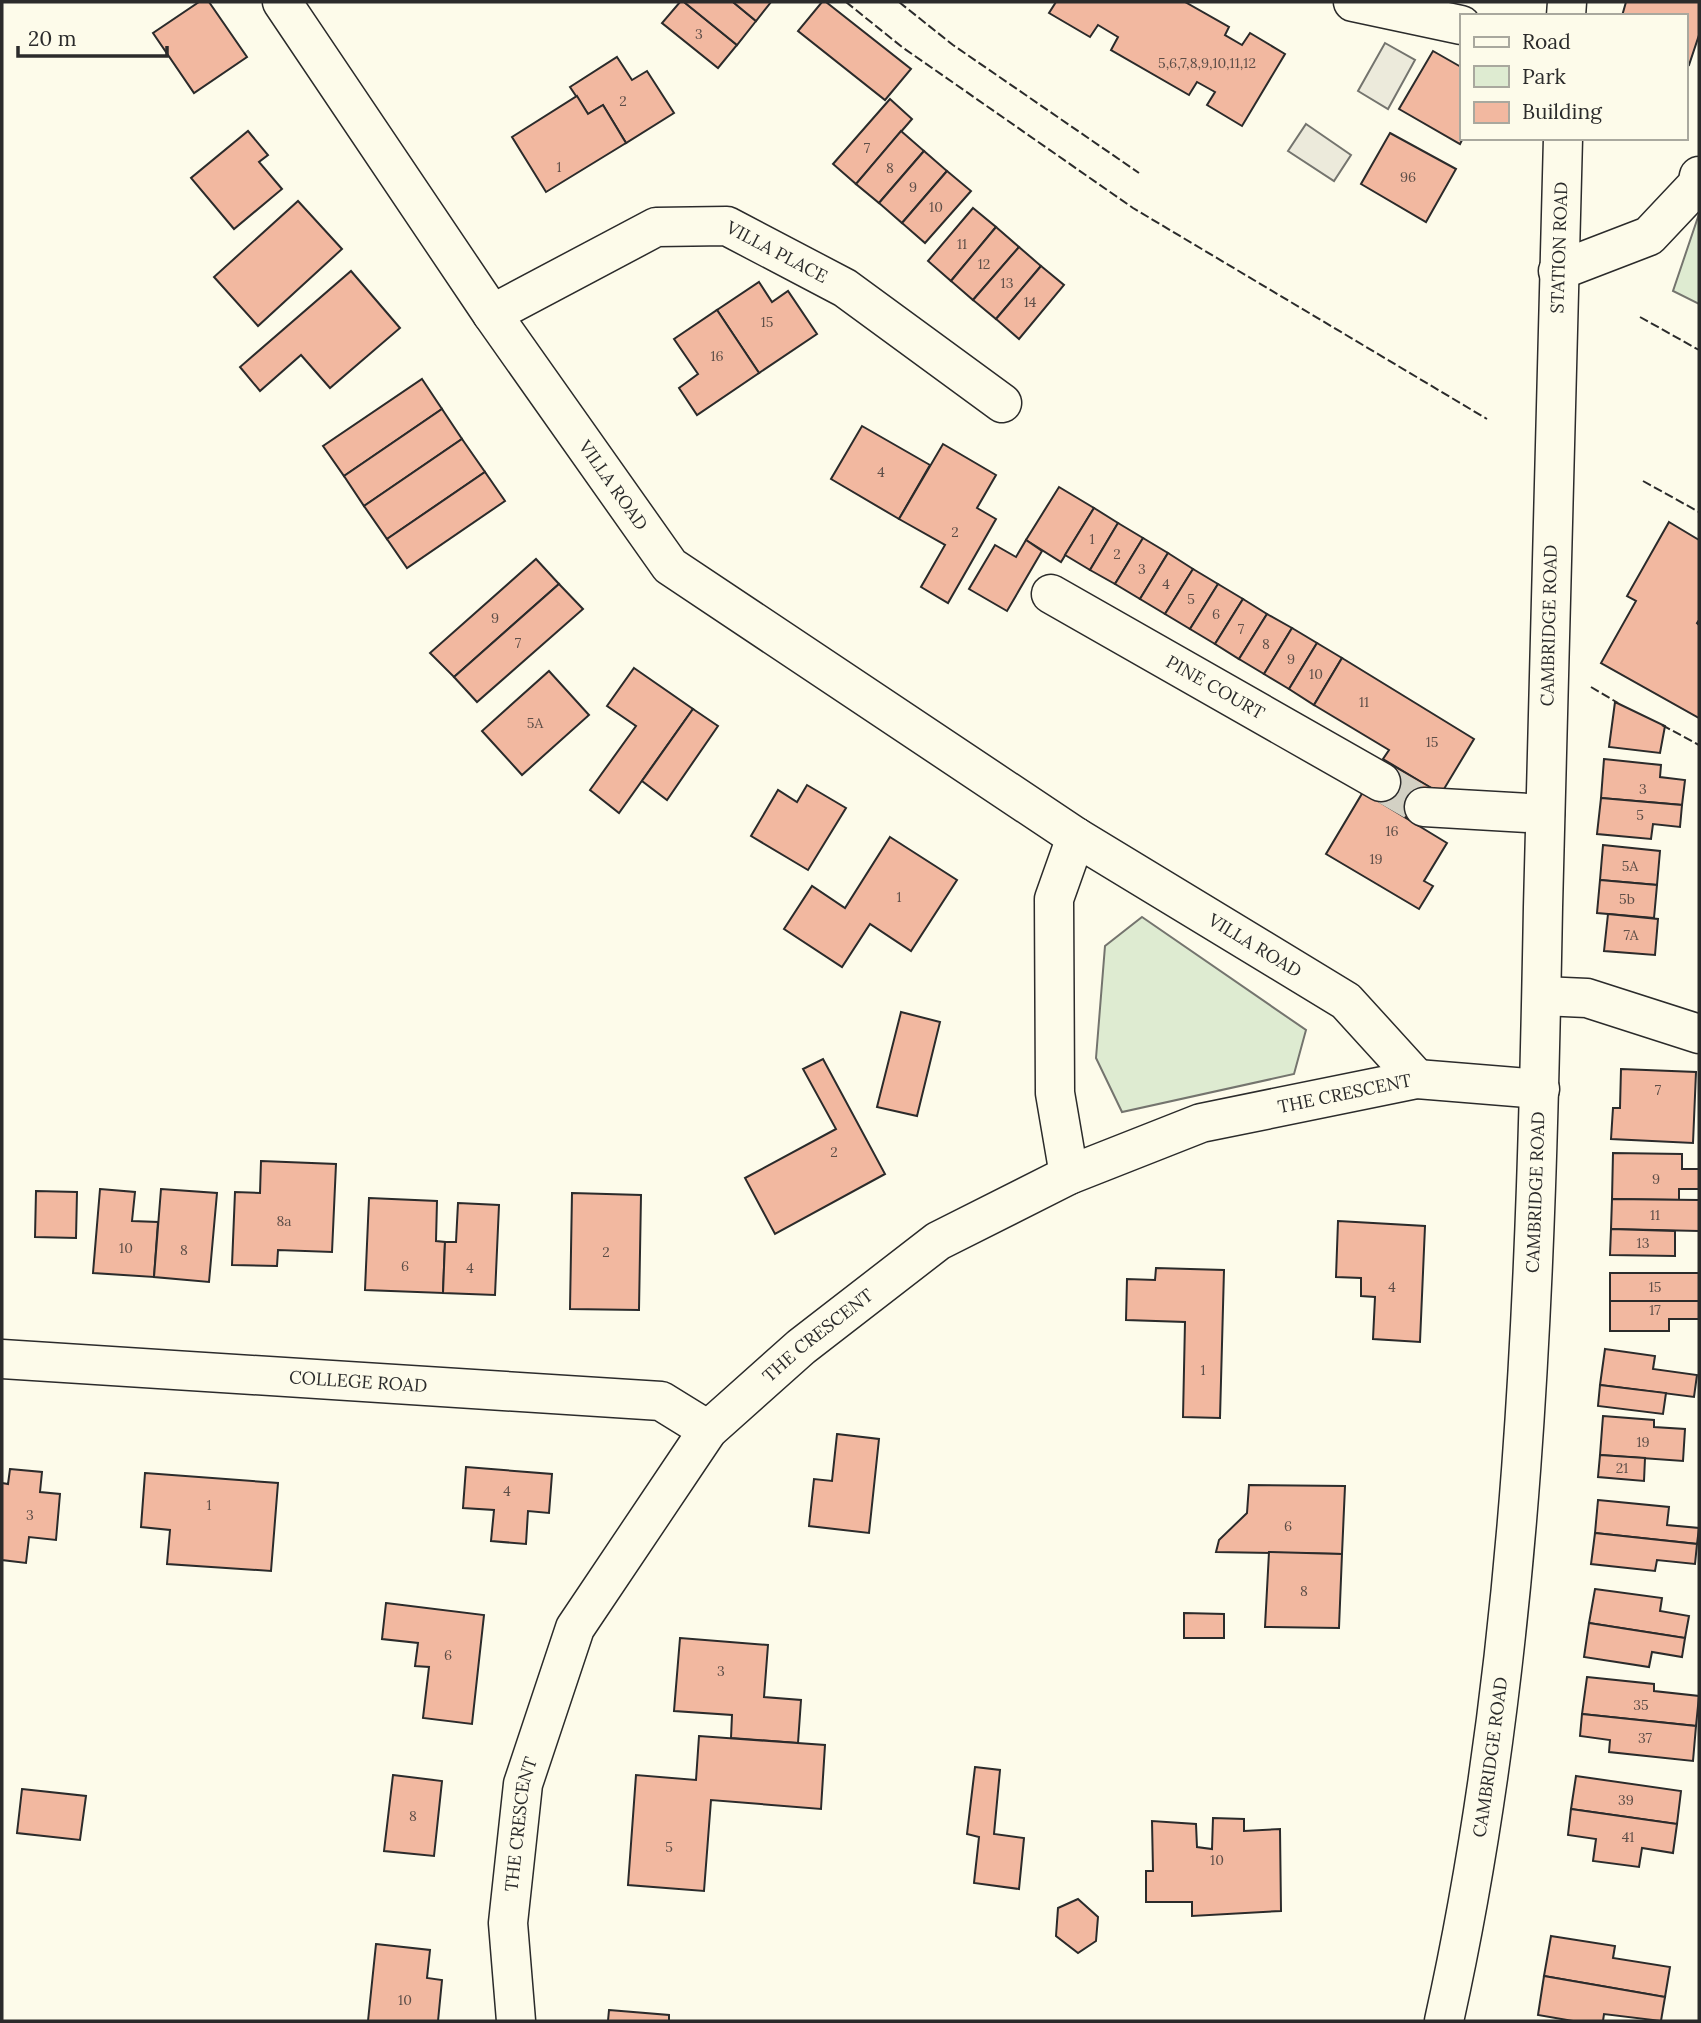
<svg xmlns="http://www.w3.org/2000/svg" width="1701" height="2023" font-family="Lora,serif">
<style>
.green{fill:#deebd1;stroke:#74746e;stroke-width:2}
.parking{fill:#eceadb;stroke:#74746e;stroke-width:2}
.building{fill:#f2b8a0;stroke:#2b2b2b;stroke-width:2}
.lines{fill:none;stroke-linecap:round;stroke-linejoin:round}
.street-tunnel{stroke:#d3d1c4;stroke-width:38;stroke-dasharray:38 19;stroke-linecap:butt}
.street-casing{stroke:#2b2b2b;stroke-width:41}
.secondary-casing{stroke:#2b2b2b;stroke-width:41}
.street{stroke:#fdfbea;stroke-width:38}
.secondary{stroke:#fdfbea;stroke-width:38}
.fence{stroke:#2b2b2b;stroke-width:2;stroke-dasharray:9 3.5;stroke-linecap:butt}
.labels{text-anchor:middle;stroke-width:5;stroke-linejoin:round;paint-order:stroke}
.number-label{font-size:14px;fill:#5d4e48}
.street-label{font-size:18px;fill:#2b2b2b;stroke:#fdfbea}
</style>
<rect width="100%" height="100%" fill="#fdfbea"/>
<g class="green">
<path d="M1699,214V304L1673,291Z"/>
<path d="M1142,917L1306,1030L1294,1074L1122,1112L1096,1058L1105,946Z"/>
</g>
<g class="parking">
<path d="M1385,43L1415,60L1388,109L1358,91Z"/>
<path d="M1306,124L1351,155L1334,181L1288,151Z"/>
</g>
<g class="building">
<path d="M199,2H209L247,57L194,93L153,33Z"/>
<path d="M680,2H684L737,45L718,68L662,23Z"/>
<path d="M684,2H733L756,21L737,45Z"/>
<path d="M733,2H771L756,21Z"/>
<path d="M822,2H826L911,69L885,100L798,31Z"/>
<path d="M1056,2H1185L1229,27L1225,35L1242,45L1250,33L1285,54L1242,126L1207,105L1215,92L1197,82L1189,95L1111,50L1118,37L1098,25L1090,37L1049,13Z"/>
<path d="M1626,2H1699V35L1689,65L1685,64V16H1622Z"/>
<path d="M1433,51L1461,67V138H1463L1460,144L1399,109Z"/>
<path d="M617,57L632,80L647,71L674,113L626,143L603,105L588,114L570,87Z"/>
<path d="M577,96L588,114L603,105L626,143L546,192L512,137Z"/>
<path d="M890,99L912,119L856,184L833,164Z"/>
<path d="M248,131L268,155L259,162L282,189L234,229L191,178Z"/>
<path d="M901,131L924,151L879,203L856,184Z"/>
<path d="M1390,133L1456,169L1426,222L1361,184Z"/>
<path d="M924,151L947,171L902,223L879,203Z"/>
<path d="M947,171L971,191L925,243L902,223Z"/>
<path d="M298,201L342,249L258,326L214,277Z"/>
<path d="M973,208L996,227L951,281L928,261Z"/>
<path d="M996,227L1019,247L973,300L951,281Z"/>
<path d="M1019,247L1041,266L996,319L973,300Z"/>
<path d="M1041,266L1064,285L1019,339L996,319Z"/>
<path d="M351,271L400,328L330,388L301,355L260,391L240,367Z"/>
<path d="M759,282L772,302L788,291L817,334L759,373L717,310Z"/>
<path d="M717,310L759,373L697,415L679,388L698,374L674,339Z"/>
<path d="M422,379L442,409L344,476L323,446Z"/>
<path d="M442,409L462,439L364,506L344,476Z"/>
<path d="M862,426L930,465L899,519L831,479Z"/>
<path d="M462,439L485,472L387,539L364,506Z"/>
<path d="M943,444L996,475L977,508L996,519L948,603L921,587L945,545L899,519Z"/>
<path d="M485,472L505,501L407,568L387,539Z"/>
<path d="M1059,487L1094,508L1061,562L1026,540Z"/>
<path d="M1094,508L1118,523L1090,570L1065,555Z"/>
<path d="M1669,522L1699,540V620L1697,623L1699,625V718L1601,663L1636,601L1627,596Z"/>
<path d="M1118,523L1143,538L1115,584L1090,570Z"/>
<path d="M1143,538L1168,553L1140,599L1115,584Z"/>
<path d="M1026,540L1042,551L1007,611L969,589L995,545L1016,557Z"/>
<path d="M1168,553L1193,569L1165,614L1140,599Z"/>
<path d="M536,559L559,584L454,677L430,653Z"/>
<path d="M1193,569L1218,584L1190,629L1165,614Z"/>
<path d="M559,584L583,609L477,702L454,677Z"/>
<path d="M1218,584L1243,599L1215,644L1190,629Z"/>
<path d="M1243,599L1267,614L1239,659L1215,644Z"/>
<path d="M1267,614L1292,628L1264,674L1239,659Z"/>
<path d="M1292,628L1317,643L1289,689L1264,674Z"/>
<path d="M1317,643L1342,658L1314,705L1289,689Z"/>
<path d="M1342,658L1474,739L1441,794L1383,759L1389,750L1314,705Z"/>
<path d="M634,668L693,709L619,813L590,790L636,726L607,706Z"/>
<path d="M549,671L589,715L522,775L482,731Z"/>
<path d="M1615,702L1665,726L1660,753L1609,747Z"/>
<path d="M693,709L718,726L667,800L642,781Z"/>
<path d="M1604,759L1661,765L1660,777L1685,780L1682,805L1601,798Z"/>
<path d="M1392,765L1435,790L1415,823L1372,797Z"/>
<path d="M807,785L846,808L808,870L751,836L778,790L797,802Z"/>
<path d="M1363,792L1447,843L1424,881L1433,886L1419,909L1326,854Z"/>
<path d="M1601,798L1682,805L1680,827L1653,824L1651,839L1597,834Z"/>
<path d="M890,837L957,880L911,951L870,924L842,967L784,929L812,886L845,908Z"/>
<path d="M1603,845L1660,851L1657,885L1600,880Z"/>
<path d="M1600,880L1657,885L1654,918L1597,913Z"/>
<path d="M1608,914L1658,919L1655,955L1604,951Z"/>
<path d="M901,1012L940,1022L917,1116L877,1107Z"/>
<path d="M823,1059L885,1174L775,1234L745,1178L836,1129L803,1069Z"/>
<path d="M1621,1069L1696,1072L1693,1143L1611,1139L1613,1108H1620Z"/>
<path d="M1613,1153L1682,1154V1169H1699V1189H1679V1200L1612,1199Z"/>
<path d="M261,1161L336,1164L332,1252L278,1250L277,1266L232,1265L235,1192L260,1193Z"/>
<path d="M100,1189L135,1192L132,1221L158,1222L154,1277L93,1273Z"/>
<path d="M161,1189L217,1193L209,1282L154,1277Z"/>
<path d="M36,1191L77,1192L76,1238L35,1237Z"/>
<path d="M572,1193L641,1195L639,1310L570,1309Z"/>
<path d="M369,1198L437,1201L436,1241L445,1242L443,1293L365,1290Z"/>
<path d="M1612,1199L1699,1200V1231L1611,1229Z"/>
<path d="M458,1203L499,1205L495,1295L443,1293L445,1242H456Z"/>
<path d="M1338,1221L1425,1226L1420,1342L1373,1339L1375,1297L1361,1296V1278L1336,1277Z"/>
<path d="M1611,1229L1675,1231V1256L1610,1255Z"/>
<path d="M1156,1268L1224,1270L1220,1418L1183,1417L1185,1322L1126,1320L1127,1279L1155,1280Z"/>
<rect x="1610" y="1273" width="89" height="28"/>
<path d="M1610,1301H1699V1319H1669V1331H1610Z"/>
<path d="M1605,1349L1655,1356L1653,1369L1697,1375L1694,1397L1600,1385Z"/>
<path d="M1600,1385L1666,1393L1663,1414L1598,1406Z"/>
<path d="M1603,1416L1654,1420V1427L1685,1429L1683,1461L1600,1455Z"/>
<path d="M837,1434L879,1439L869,1533L809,1526L814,1479L832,1481Z"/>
<path d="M1600,1455L1645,1458L1644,1481L1598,1477Z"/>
<path d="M466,1467L552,1474L549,1513L528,1511L526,1544L491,1541L494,1510L463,1508Z"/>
<path d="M10,1469L42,1472L40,1492L60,1494L56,1540L29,1537L26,1563L2,1560V1483L8,1484Z"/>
<path d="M145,1473L278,1483L271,1571L167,1564L170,1530L141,1527Z"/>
<path d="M1249,1485L1345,1486L1342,1554L1216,1552L1219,1540L1247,1513Z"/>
<path d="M1598,1500L1669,1507L1667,1525L1699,1528L1697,1544L1595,1533Z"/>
<path d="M1595,1533L1697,1544L1695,1564L1657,1560L1655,1571L1591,1564Z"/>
<path d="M1269,1552L1342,1554L1339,1628L1265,1627Z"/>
<path d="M1595,1589L1662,1598L1660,1611L1689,1616L1685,1638L1589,1623Z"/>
<path d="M386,1603L484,1615L472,1724L423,1718L429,1667L415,1666L418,1643L382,1639Z"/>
<path d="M1184,1613L1224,1614V1638H1184Z"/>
<path d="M1589,1623L1685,1638L1682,1657L1652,1652L1649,1667L1584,1657Z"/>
<path d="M680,1638L768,1645L764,1697L801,1700L798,1743L731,1738L732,1715L674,1711Z"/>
<path d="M1587,1677L1654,1684V1691L1699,1696L1696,1726L1582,1714Z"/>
<path d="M1582,1714L1696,1726L1693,1761L1609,1752L1610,1740L1580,1736Z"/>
<path d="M699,1736L825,1745L821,1809L711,1800L704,1891L628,1885L636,1775L696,1780Z"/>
<path d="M975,1767L1000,1770L994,1834L1024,1838L1019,1889L974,1883L979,1837L967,1834Z"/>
<path d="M393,1775L442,1781L434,1856L384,1851Z"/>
<path d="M1576,1776L1681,1791L1677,1824L1571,1809Z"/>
<path d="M22,1789L86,1796L80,1840L17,1833Z"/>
<path d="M1571,1809L1677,1824L1673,1853L1642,1848L1639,1867L1593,1861L1596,1839L1568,1835Z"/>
<path d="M1213,1818L1244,1819V1831L1280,1829L1281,1911L1192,1916V1902H1146V1871H1153L1152,1821L1196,1824L1197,1847L1212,1849Z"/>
<path d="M1078,1899L1098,1917L1096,1941L1078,1953L1056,1936L1058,1908Z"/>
<path d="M1551,1936L1615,1946L1613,1958L1670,1967L1665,1997L1544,1976Z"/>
<path d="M376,1944L430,1950L427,1978L442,1980L438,2021H368Z"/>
<path d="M1544,1976L1665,1997L1661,2021L1604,2014L1603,2021H1573L1538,2015Z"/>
<path d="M609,2010L669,2015V2021H608Z"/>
</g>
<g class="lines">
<path class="street-tunnel" d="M1381,782L1424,807"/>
<defs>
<g id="street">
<path id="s1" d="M282,2L492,314L670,566L1076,837L1346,1001L1417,1079"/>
<path d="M1353,2L1461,25"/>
<path d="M1558,271L1649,236L1697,185L1699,176"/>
<path id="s2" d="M492,314L656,227L727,226L845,288L1002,403"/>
<path id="s3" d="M1051,594L1381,782"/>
<path d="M1424,807L1545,814"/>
<path d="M1542,996L1587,998L1699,1034"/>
<path d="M1069,1175L1055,1093L1054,899L1076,837"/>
<path id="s4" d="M2,1359L661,1401L708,1430"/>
<path id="s5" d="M516,2021L508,1923L523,1784L575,1628L708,1430L801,1347L938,1241L1069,1175L1201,1123L1417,1079L1540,1089"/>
</g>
<g id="secondary">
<path d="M1566,16L1567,2"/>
<path id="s6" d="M1444,2021C1525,1656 1536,1280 1543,907C1548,651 1554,395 1563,138"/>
</g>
</defs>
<use href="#street" class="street-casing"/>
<use href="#secondary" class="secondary-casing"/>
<use href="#street" class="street"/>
<use href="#secondary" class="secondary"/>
<g class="fence">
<path d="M846,2L902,47L1133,208L1487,419"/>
<path d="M899,2L953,45L1139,173"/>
<path d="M1640,317L1699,350"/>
<path d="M1643,481L1699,512"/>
<path d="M1591,687L1618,703"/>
<path d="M1662,725L1699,745"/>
</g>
</g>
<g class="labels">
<g class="number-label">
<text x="699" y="39">3</text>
<text x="1207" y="68">5,6,7,8,9,10,11,12</text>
<text x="623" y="106">2</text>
<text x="867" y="153">7</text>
<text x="559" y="172">1</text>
<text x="890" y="173">8</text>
<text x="1408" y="182">96</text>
<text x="913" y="192">9</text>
<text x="936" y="212">10</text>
<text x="962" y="249">11</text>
<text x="984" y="269">12</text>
<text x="1007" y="288">13</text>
<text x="1030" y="307">14</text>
<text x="767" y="327">15</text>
<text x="717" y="361">16</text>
<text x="881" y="477">4</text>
<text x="955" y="537">2</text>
<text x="1092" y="544">1</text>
<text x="1117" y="559">2</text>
<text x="1142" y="574">3</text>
<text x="1166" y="589">4</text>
<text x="1191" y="604">5</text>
<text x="1216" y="619">6</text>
<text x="495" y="623">9</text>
<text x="1241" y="634">7</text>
<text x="518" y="648">7</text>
<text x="1266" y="649">8</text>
<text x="1291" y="664">9</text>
<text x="1316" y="679">10</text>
<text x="1364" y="707">11</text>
<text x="535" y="728">5A</text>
<text x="1432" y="747">15</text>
<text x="1643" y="794">3</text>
<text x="1640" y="820">5</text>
<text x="1392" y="836">16</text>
<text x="1376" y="864">19</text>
<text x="1630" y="871">5A</text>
<text x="899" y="902">1</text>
<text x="1627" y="904">5b</text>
<text x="1631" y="940">7A</text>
<text x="1658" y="1095">7</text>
<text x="834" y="1157">2</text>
<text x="1656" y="1184">9</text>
<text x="1655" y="1220">11</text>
<text x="284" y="1226">8a</text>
<text x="1643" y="1248">13</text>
<text x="126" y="1253">10</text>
<text x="184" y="1255">8</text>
<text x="606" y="1257">2</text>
<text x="405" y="1271">6</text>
<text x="470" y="1273">4</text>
<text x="1392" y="1292">4</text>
<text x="1655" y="1292">15</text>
<text x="1655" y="1315">17</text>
<text x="1203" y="1375">1</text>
<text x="1643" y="1447">19</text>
<text x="1622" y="1473">21</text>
<text x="507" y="1496">4</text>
<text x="209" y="1510">1</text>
<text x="30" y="1520">3</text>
<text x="1288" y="1531">6</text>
<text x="1304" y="1596">8</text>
<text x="448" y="1660">6</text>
<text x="721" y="1676">3</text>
<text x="1641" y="1710">35</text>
<text x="1645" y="1743">37</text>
<text x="1626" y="1805">39</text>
<text x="413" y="1821">8</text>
<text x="1628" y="1842">41</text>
<text x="669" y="1852">5</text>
<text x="1217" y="1865">10</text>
<text x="405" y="2005">10</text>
</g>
<g class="street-label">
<text dy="6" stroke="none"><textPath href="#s6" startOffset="1780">STATION ROAD</textPath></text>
<text dy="6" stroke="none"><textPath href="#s2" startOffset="313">VILLA PLACE</textPath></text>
<text dy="6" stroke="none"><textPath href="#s1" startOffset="586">VILLA ROAD</textPath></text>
<text dy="6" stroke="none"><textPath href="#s6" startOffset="1402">CAMBRIDGE ROAD</textPath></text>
<text dy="6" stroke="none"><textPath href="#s3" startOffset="189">PINE COURT</textPath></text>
<text dy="6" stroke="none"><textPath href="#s1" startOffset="1382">VILLA ROAD</textPath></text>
<text dy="6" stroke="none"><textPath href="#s5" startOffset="1374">THE CRESCENT</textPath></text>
<text dy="6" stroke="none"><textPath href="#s6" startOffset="835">CAMBRIDGE ROAD</textPath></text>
<text dy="6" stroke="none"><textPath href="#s5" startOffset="786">THE CRESCENT</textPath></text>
<text dy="6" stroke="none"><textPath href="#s4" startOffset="357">COLLEGE ROAD</textPath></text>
<text dy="6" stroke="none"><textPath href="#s6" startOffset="268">CAMBRIDGE ROAD</textPath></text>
<text dy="6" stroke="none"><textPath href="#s5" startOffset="198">THE CRESCENT</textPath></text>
</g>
</g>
<rect width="1701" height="2023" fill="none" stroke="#2b2b2b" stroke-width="7"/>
<rect x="1460" y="14" width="228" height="126" fill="#fdfbea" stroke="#a9a89e" stroke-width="2"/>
<rect x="1474" y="37" width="35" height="10" fill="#fdfbea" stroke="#a9a89e" stroke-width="2"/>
<text x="1522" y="49" font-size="21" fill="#2b2b2b">Road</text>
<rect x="1474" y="66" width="35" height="21" fill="#deebd1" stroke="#a9a89e" stroke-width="2"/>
<text x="1522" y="84" font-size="21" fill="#2b2b2b">Park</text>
<rect x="1474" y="102" width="35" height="21" fill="#f2b8a0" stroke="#a9a89e" stroke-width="2"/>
<text x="1522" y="119" font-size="21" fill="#2b2b2b">Building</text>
<path d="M18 46v10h149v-10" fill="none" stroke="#2b2b2b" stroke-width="3.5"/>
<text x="28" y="46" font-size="21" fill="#2b2b2b" stroke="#fdfbea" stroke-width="5" paint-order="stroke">20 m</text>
</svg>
